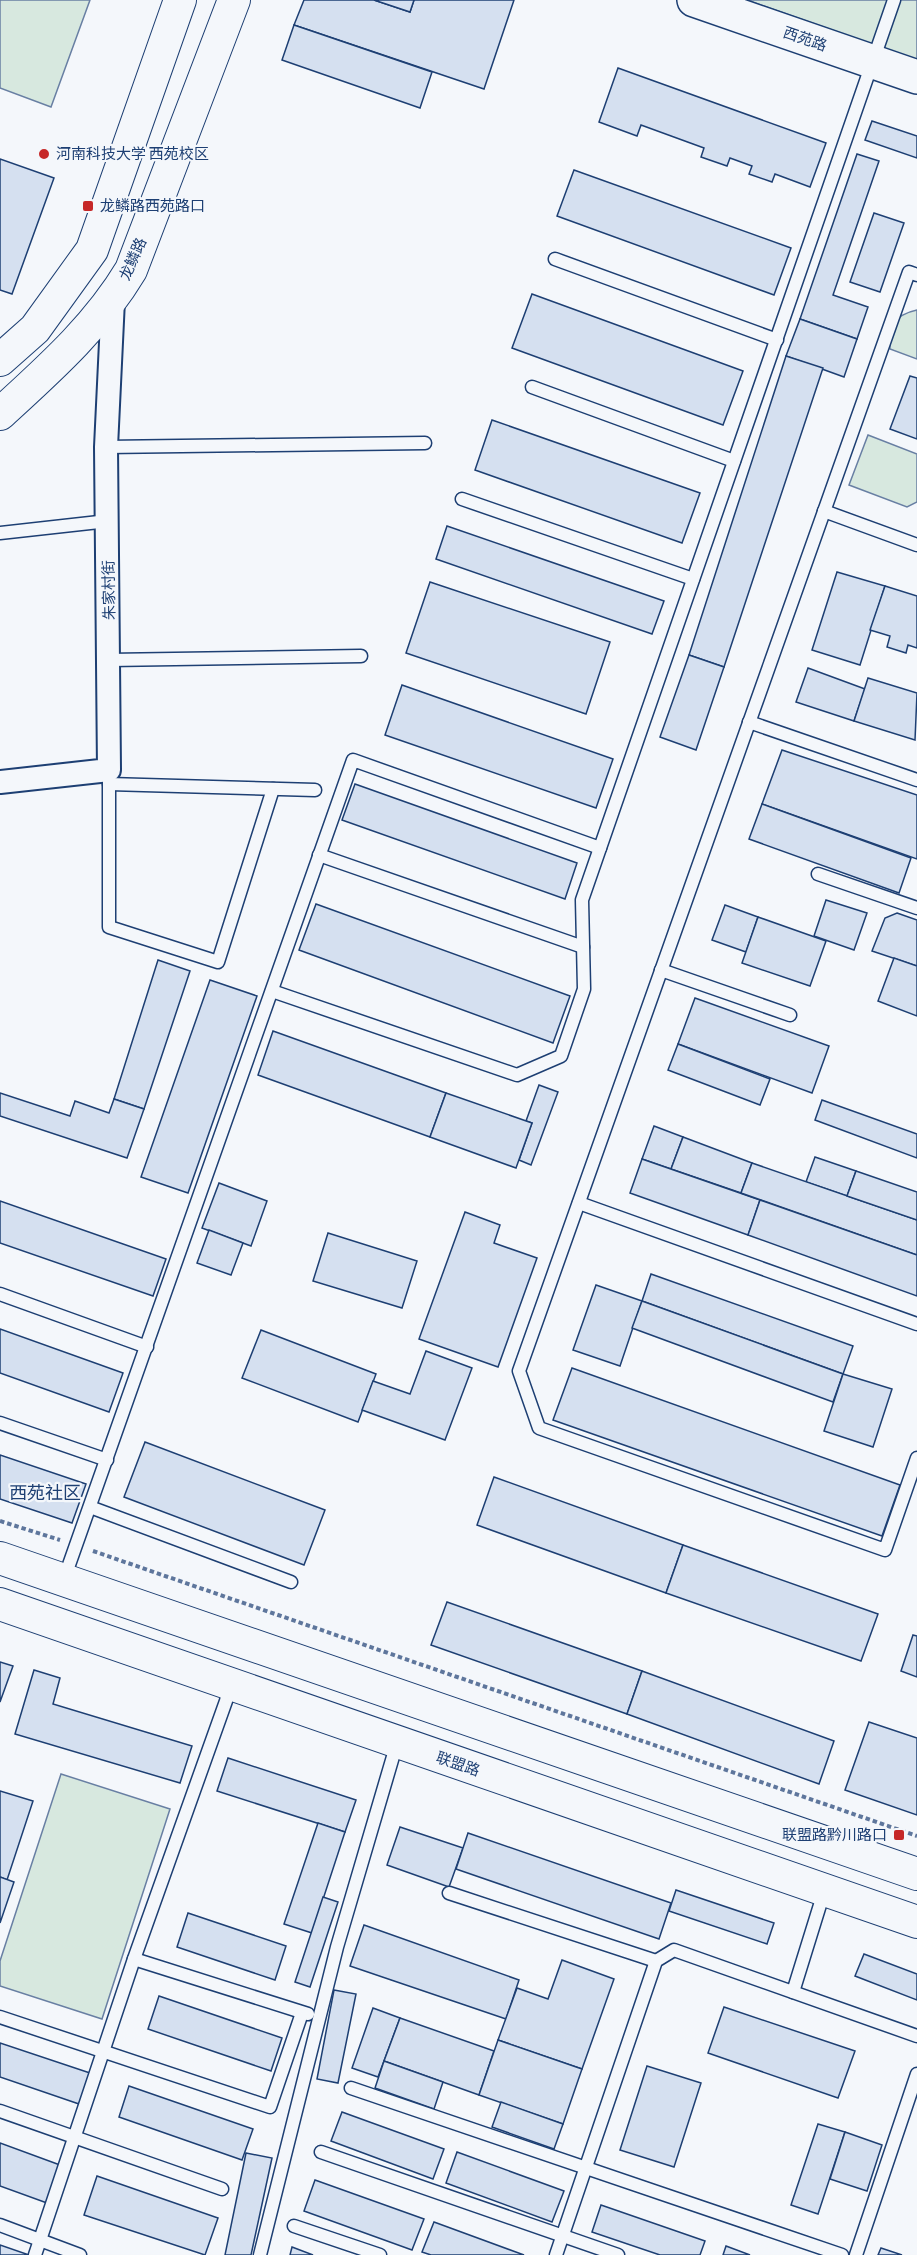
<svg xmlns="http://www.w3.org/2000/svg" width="917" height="2255" font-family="'Crimson Pro','Noto Sans SC',serif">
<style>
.green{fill:#d7e8df;stroke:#687fa3;stroke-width:1.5}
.building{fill:#d5e0f0;stroke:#1d3f73;stroke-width:1.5}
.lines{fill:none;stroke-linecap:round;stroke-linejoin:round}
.lane-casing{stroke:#1d3f73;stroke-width:15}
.street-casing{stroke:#1d3f73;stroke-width:26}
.secondary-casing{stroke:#1d3f73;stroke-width:34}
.primary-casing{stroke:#1d3f73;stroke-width:36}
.path{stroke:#5e769c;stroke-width:4;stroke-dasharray:4.5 3;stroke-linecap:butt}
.lane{stroke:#f4f7fb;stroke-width:12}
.street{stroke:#f4f7fb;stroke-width:22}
.secondary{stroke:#f4f7fb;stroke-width:32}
.primary{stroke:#f4f7fb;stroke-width:33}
.poi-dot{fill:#c62828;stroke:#f4f7fb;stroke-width:2}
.labels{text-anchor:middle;stroke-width:4.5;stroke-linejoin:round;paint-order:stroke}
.street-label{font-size:15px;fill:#1d3f73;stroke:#f4f7fb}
.poi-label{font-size:15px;fill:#1d3f73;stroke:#f4f7fb;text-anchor:start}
.quarter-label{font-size:18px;fill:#1d3f73;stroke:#f4f7fb}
</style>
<rect width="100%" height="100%" fill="#f4f7fb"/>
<g class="green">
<path d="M0,0H90L51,107L0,88Z"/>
<path d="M747,0H917V60Z"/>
<path d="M917,310V359L890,349C888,328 893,315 917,310Z"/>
<path d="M868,435L917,454V502L907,507L849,485Z"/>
<path d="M61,1774L170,1809L102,2019L0,1986V1961Z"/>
</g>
<g class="building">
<path d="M304,0H374L410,12L414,0H514L484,89L294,25Z"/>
<path d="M374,0H414L410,12Z"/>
<path d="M294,25L432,72L420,108L282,60Z"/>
<path d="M618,68L826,143L810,187L775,174L772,182L749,174L752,166L730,158L727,166L701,157L704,148L641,125L637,136L599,122Z"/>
<path d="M872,121L917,136V158L865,140Z"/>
<path d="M857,154L879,161L833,295L868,307L857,339L800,319Z"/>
<path d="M0,159L54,178L12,294L0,290Z"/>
<path d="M574,170L791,248L774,295L557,216Z"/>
<path d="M874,213L904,223L880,292L850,282Z"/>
<path d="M532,294L743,371L723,425L512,348Z"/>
<path d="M800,319L857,339L844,377L786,356Z"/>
<path d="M786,356L823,368L724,667L689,655Z"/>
<path d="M910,376L917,378V439L890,429Z"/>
<path d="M492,420L700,493L682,543L475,470Z"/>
<path d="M447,526L664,601L652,634L436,559Z"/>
<path d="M837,572L885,586L860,665L812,650Z"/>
<path d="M430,582L610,642L586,714L406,653Z"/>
<path d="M885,586L917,596V648L908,645L906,653L887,647L890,636L870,630Z"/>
<path d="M689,655L724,667L696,750L660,737Z"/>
<path d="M808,668L865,689L854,721L796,702Z"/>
<path d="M868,678L917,693L915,740L854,721Z"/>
<path d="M402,685L613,759L596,808L385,735Z"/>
<path d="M782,750L917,795V859L762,804Z"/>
<path d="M355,784L577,863L565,899L342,820Z"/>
<path d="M762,804L911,858L899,893L749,839Z"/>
<path d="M826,900L867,913L854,950L814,936Z"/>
<path d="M316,904L570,996L553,1043L299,950Z"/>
<path d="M725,905L758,917L746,952L712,940Z"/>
<path d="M897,913L917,920V966L872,951L885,918Z"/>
<path d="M758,917L826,941L810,986L742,963Z"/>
<path d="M894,958L917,966V1016L878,1001Z"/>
<path d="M158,960L190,971L144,1109L114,1099Z"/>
<path d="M210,980L257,996L188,1193L141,1177Z"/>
<path d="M695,998L829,1046L812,1093L678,1044Z"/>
<path d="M273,1031L446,1093L430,1137L258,1075Z"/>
<path d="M678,1044L770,1079L760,1105L668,1070Z"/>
<path d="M539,1085L558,1092L531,1165L519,1160L532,1123L526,1121Z"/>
<path d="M0,1093L70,1116L75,1101L109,1113L114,1099L144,1109L127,1158L0,1116Z"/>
<path d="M446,1093L532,1123L516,1168L430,1137Z"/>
<path d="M822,1100L917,1134V1158L815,1120Z"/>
<path d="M654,1126L683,1137L671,1169L642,1159Z"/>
<path d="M683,1137L752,1163L741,1193L671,1169Z"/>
<path d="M815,1157L856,1171L847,1196L806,1182Z"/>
<path d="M642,1159L760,1200L748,1235L630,1193Z"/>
<path d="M752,1163L917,1220V1255L741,1193Z"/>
<path d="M856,1171L917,1192V1220L847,1196Z"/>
<path d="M219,1183L267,1201L251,1246L202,1228Z"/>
<path d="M760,1200L917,1255V1296L748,1235Z"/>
<path d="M0,1201L166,1259L153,1296L0,1243Z"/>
<path d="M465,1212L500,1225L494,1243L537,1258L498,1367L419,1339Z"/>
<path d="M209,1230L243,1243L231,1275L197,1263Z"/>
<path d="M328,1233L417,1261L402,1308L313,1281Z"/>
<path d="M651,1274L853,1346L843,1374L642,1301Z"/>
<path d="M596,1285L642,1301L620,1366L573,1350Z"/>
<path d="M642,1301L843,1374L833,1402L632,1328Z"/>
<path d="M0,1329L123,1373L109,1412L0,1373Z"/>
<path d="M261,1330L376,1374L358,1422L242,1378Z"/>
<path d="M426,1351L472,1368L445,1440L362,1410L373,1381L410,1394Z"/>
<path d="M572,1368L900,1485L882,1536L553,1420Z"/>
<path d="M843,1374L892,1389L873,1447L824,1431Z"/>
<path d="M145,1442L325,1510L304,1565L124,1497Z"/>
<path d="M0,1455L86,1484L72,1523L0,1499Z"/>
<path d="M494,1477L683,1545L666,1593L477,1525Z"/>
<path d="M683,1545L878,1614L861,1661L666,1593Z"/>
<path d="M447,1602L642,1671L627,1714L431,1645Z"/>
<path d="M913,1635L917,1636V1677L901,1671Z"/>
<path d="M0,1662L13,1666L0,1702Z"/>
<path d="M34,1670L60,1678L53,1704L192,1746L180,1783L15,1734Z"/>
<path d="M642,1671L834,1741L819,1784L627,1714Z"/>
<path d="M869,1722L917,1738V1815L845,1790Z"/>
<path d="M228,1758L356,1800L345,1832L217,1791Z"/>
<path d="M0,1791L33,1801L7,1880L0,1877Z"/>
<path d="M318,1823L345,1832L312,1933L284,1924Z"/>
<path d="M400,1827L463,1848L449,1887L387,1865Z"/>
<path d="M468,1833L671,1903L659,1939L456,1869Z"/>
<path d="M0,1877L14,1882L0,1923Z"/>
<path d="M676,1890L774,1923L767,1944L669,1911Z"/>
<path d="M323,1897L338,1902L310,1987L295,1982Z"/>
<path d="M188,1913L286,1946L275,1980L177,1947Z"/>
<path d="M364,1925L519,1980L506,2019L350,1966Z"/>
<path d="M864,1954L917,1974V2000L855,1976Z"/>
<path d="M562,1960L614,1979L582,2069L498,2040L517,1988L548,1999Z"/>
<path d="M334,1990L356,1994L338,2083L317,2079Z"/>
<path d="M159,1996L282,2038L271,2071L148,2029Z"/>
<path d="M724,2007L855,2051L838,2098L708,2053Z"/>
<path d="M373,2008L400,2018L378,2077L352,2068Z"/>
<path d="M400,2018L494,2051L479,2095L384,2061Z"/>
<path d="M498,2040L582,2069L563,2124L479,2095Z"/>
<path d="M0,2043L90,2073L79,2104L0,2077Z"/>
<path d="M384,2061L443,2082L434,2109L375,2088Z"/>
<path d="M647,2066L701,2083L674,2167L620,2150Z"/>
<path d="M129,2086L253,2129L242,2160L119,2117Z"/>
<path d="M501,2102L563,2124L554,2149L492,2127Z"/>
<path d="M342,2112L444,2149L433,2179L331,2141Z"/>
<path d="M818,2124L845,2132L818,2214L791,2205Z"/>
<path d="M845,2132L882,2145L867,2191L830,2179Z"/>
<path d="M0,2143L60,2165L47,2203L0,2186Z"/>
<path d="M457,2152L564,2191L552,2222L446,2183Z"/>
<path d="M246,2153L272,2158L251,2255H225Z"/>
<path d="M97,2176L218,2218L205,2255L84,2215Z"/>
<path d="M315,2180L424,2219L412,2250L304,2211Z"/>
<path d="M601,2205L705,2241L700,2255H660L592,2232Z"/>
<path d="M434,2222L524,2255H431L422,2252Z"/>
<path d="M0,2245L29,2255H0Z"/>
<path d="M726,2246L750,2255H723Z"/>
<path d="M292,2247L313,2255H290Z"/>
<path d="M881,2248L902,2255H878Z"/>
</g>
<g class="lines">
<defs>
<g id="lane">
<path d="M555,259L777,340"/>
<path d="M917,275L909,272L519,1371L539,1428L885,1550L917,1458"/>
<path d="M532,387L734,461"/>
<path d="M106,447L425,443"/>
<path d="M462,499L693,579"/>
<path d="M824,511L917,545"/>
<path d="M0,533L108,521"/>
<path d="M109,660L361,656"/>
<path d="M749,722L917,780"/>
<path d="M109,770V927L218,962L273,789"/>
<path d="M109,784L315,790"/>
<path d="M319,855L583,947"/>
<path d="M818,874L917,908"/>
<path d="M661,970L790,1015"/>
<path d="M272,991L517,1075L561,1056L584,989L582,900L894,0"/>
<path d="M579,1203L917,1324"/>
<path d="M0,1294L147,1347"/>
<path d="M0,1423L107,1460"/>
<path d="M90,1507L291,1582"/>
<path d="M64,1579L353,760L600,848"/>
<path d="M449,1893L656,1961"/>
<path d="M134,1959L308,2014"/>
<path d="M793,1992L824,1892"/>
<path d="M0,2017L270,2107L302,2013"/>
<path d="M351,2088L842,2255"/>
<path d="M0,2111L222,2189"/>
<path d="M321,2152L618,2255"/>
<path d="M0,2225L80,2255"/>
<path d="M294,2226L380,2255"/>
<path d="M35,2255L134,1959L226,1701L230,1685"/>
<path d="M260,2255L337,1947L397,1743"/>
<path d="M556,2255L656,1961L674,1950L917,2036"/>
<path d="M856,2255L917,2074"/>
</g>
<path id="street" d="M0,782L109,770L106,447L113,300"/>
<g id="secondary">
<path d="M0,360L35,329L92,250L180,0"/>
<path d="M0,414C48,370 97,327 131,270L234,0"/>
<path d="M0,1558L917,1874"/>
<path d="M0,1604L917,1922"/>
</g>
<path id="primary" d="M694,0L917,77"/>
</defs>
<use href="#lane" class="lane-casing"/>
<use href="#street" class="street-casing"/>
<use href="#secondary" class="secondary-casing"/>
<use href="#primary" class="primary-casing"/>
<g class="path">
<path d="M0,1521L60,1540"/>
<path d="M93,1551L917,1836"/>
</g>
<use href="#lane" class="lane"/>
<use href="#street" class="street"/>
<use href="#secondary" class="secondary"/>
<use href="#primary" class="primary"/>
</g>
<g class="poi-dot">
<circle cx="44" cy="154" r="6"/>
<rect x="82" y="200" width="12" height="12" rx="3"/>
<rect x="893" y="1829" width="12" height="12" rx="3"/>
</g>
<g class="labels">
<g class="street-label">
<text transform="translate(805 39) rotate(19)" y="5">西苑路</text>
<text transform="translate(133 259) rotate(-66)" y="5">龙鳞路</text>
<text transform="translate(109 590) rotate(-91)" y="5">朱家村街</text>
<text transform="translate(458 1764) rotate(19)" y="5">联盟路</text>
</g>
<g class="poi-label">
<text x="56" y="159">河南科技大学 西苑校区</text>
<text x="100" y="211">龙鳞路西苑路口</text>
<text x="887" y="1840" text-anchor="end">联盟路黔川路口</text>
</g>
<g class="quarter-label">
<text x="45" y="1499">西苑社区</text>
</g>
</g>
</svg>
